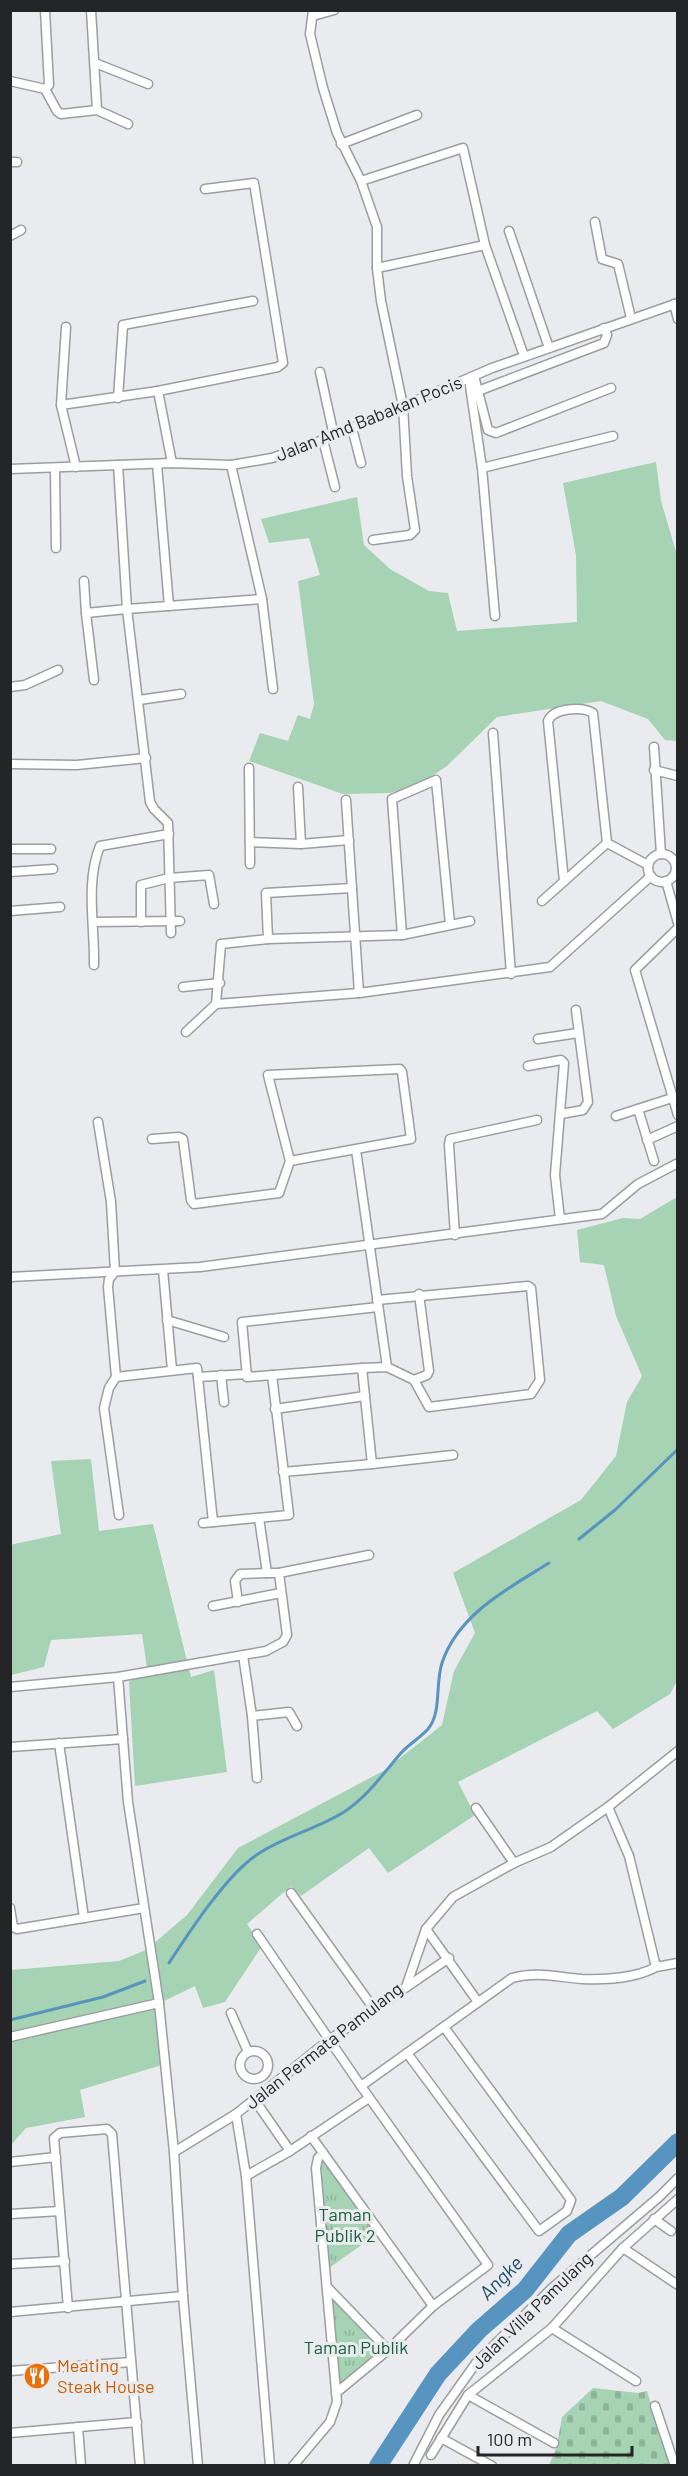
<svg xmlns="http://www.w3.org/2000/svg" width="688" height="2476" font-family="Barlow,sans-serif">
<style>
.green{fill:#a5d3b3}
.cemetery{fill:url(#cemetery-stones)}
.park{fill:url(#park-tufts)}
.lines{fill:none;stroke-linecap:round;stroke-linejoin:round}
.stream{stroke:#5794bf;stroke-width:3}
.river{stroke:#5794bf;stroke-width:18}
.minor-casing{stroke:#9c9da0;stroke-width:11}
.minor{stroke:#fff;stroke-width:8}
.labels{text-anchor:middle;stroke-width:6;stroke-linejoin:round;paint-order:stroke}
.street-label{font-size:18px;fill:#242526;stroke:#e9ebee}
.park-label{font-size:18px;fill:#165f37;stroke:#e9ebee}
.food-label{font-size:18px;fill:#c56008;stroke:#e9ebee;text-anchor:start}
.water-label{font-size:20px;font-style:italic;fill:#1e4d6b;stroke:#e9ebee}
</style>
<defs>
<pattern id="cemetery-stones" width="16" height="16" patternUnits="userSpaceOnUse" patternTransform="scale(1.5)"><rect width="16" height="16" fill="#a5d3b3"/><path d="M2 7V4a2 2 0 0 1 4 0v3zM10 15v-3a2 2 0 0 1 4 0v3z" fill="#8eb59a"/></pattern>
<pattern id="park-tufts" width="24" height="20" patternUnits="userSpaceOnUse" patternTransform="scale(1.5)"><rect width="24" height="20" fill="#a5d3b3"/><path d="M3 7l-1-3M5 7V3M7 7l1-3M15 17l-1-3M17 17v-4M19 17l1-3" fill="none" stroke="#8eb59a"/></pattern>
</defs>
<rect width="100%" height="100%" fill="#e9ebee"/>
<g class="green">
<path d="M656,462L661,501L677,555V741L665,740L648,719L601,701L497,717L447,766L420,784L390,793L343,794L249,761L260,733L288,741L298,715L310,719L314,704L298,581L320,575L309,538L269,543L261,519L357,497L364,545L390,569L429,591L448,593L457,631L577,622L576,555L563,483Z"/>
<path d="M677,1197L678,1679L670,1694L613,1729L597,1711L458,1782L475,1815L388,1873L369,1848L301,1896L291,1886L247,1924L262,1946L225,2002L203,2008L195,1986L162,2002L165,2064L80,2090L85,2117L26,2128L11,2145V1970L119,1961L146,1950L187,1915L238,1848L385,1770L442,1725L454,1671L475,1633L453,1573L581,1500L616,1456L627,1402L642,1376L616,1316L604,1265L580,1262L577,1230L623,1218L640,1219Z"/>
<path d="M91,1459L99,1531L153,1524L191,1677L214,1670L227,1772L135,1786L129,1681L148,1675L142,1634L51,1640L44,1667L11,1675L10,1545L61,1534L51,1461Z"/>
</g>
<path class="cemetery" d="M593,2388L638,2393L647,2391L671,2465L549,2466L557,2445L562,2417Z"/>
<g class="park">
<path d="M323,2153L380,2232L326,2270L316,2168Z"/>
<path d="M328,2288L388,2350L336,2393Z"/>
</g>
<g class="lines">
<g class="stream">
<path d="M579,1539L615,1510L678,1449"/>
<path d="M169,1963C190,1931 227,1874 258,1854C285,1836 317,1829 344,1812C368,1796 382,1775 401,1753C409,1744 420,1738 428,1729C442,1712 435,1684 442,1663C458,1614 509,1588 549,1563"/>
<path d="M10,2020L103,1997L145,1981"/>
</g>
<path class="river" d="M378,2466L438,2374L479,2330L525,2290L569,2234L622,2197L678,2142"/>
<defs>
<g id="minor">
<path d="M91,10L97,110"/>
<path d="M313,10L310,34L323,88L337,133L361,181L377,227V268L381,301L403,406L407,476L415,530L410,535L373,540"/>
<path d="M313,16L334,10"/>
<path d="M95,63L148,84"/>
<path d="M10,81L45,89L49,85L45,10"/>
<path d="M45,89L57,111L61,114L97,110L128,124"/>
<path d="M341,144L417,115"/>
<path d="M10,162H17"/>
<path d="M361,181L463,148L485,245L524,356"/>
<path d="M595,222L602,259L618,264L631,318"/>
<path d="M509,231L549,348"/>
<path d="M10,236L21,230"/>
<path d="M377,268L485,245"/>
<path d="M674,304L678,319"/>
<path d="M320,372L334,436"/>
<path d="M474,376L488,430L496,433L611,388"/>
<path d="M469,379L482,468L495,616"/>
<path d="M478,391L604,343L607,335L604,328"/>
<path d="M118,398L123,325L253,301"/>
<path d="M61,405L66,327"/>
<path d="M352,428L361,463"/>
<path d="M323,440L335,487"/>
<path d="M172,463L158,391L278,367L283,363L254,183L205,189"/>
<path d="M157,464L169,606"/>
<path d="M231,465L262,599L273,689"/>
<path d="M76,467L61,405L158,391"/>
<path d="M55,468L56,548"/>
<path d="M482,468L613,436"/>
<path d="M10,469L172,463L231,465L272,458L334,436L492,368L678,303"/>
<path d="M84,581L86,613L127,609L118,465"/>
<path d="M86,613L94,680"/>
<path d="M10,687L25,685L58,670"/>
<path d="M139,700L181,694"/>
<path d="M493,733L511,974"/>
<path d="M654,747L661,854"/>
<path d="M10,764L77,765L146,758"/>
<path d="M249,768L250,864"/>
<path d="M654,770L678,776"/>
<path d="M298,787L301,844"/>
<path d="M346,800L359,993"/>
<path d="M250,842L301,844L349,840"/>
<path d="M10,849H51"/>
<circle cx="662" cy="868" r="14"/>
<path d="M10,872L53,869"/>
<path d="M564,881L548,721C553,708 582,706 593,713L607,843"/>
<path d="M666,881L678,923"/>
<path d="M542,901L607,843L648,865"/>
<path d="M10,911L60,907"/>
<path d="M94,922L180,921"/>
<path d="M141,922V885L169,878L209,875L214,904"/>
<path d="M678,928L635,970L678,1115"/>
<path d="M171,933L168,823L154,809L150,802L127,609L262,599"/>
<path d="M402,935L392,799L436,780L450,924"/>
<path d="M268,939L266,893L352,888"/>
<path d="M94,965C95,927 85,883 100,846L169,834"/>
<path d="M183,987L220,983"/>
<path d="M216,1004L359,993L550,967L651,876"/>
<path d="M186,1032L216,1004L221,944L268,939L402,935L470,921"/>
<path d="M538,1039L578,1033"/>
<path d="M528,1066L561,1060L564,1063L555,1175L560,1219"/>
<path d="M638,1109L654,1161"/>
<path d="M561,1114L583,1110L588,1102L576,1010"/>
<path d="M616,1116L672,1098"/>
<path d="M98,1122L111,1202L115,1272L109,1279L108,1287L116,1377L109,1388L104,1408L119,1515"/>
<path d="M152,1139L179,1137L183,1139L191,1200L194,1204L279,1193L290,1161L411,1139L402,1072L400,1069L268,1075L290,1161"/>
<path d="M647,1140L678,1126"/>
<path d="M356,1150L387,1367"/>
<path d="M455,1235L449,1145L450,1139L537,1120"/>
<path d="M163,1270L172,1370"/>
<path d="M10,1277L200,1267L602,1214L638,1184L678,1163"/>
<path d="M378,1307L242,1322L247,1377L362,1368L372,1464L453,1455"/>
<path d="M167,1320L224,1337"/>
<path d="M362,1368L387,1367L414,1380L429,1407L531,1394L540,1380L531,1288L528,1286L377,1300"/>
<path d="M221,1375L224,1402"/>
<path d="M116,1377L197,1368L213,1522"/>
<path d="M198,1377L247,1374"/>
<path d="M414,1380L427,1375L429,1371L419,1294"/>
<path d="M275,1409L365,1396"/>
<path d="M283,1472L372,1464"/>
<path d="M259,1518L267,1573H279"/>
<path d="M203,1523L289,1515L272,1375"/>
<path d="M238,1602L235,1581L240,1574L267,1573"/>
<path d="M213,1606L281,1593"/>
<path d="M243,1655L252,1716L257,1778"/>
<path d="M118,1677L128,1802L159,2003L174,2152L183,2296L198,2466"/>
<path d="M10,1687L118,1677L266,1651L283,1642L287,1635L279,1573L369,1555"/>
<path d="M252,1716L289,1712L297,1726"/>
<path d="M59,1743L84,1918"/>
<path d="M10,1747L123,1739"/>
<path d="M476,1808L514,1863"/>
<path d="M291,1893L374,2009"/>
<path d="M10,1908L13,1927L17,1929L144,1908"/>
<path d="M426,1929L478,2002"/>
<path d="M257,1934L361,2086L488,2265L433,2306L388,2350L328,2288"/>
<path d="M656,1967L678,1963"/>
<path d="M406,1987L426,1929L453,1897L514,1863L551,1847L608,1807L678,1751"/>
<path d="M231,2013L248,2052"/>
<path d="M10,2037L159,2003"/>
<circle cx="254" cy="2065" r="14"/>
<path d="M407,2053L539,2231L567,2211L571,2200L444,2027"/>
<path d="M361,2086L512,1978C537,1971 556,1977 582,1979C605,1980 636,1978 656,1967L629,1856L608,1807"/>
<path d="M254,2099L290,2151"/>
<path d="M236,2114L246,2176L270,2466"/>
<path d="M311,2136L433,2306"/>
<path d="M174,2152L236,2114L329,2040L449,1958"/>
<path d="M10,2162L56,2157"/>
<path d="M246,2176L290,2151L369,2098"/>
<path d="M10,2214L60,2211"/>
<path d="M654,2219L671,2231"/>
<path d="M623,2248L678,2285"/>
<path d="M10,2264L65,2261"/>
<path d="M68,2308L54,2138L60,2133L107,2129L112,2134L140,2466"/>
<path d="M10,2312L183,2296"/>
<path d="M552,2328L636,2381"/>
<path d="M10,2371L131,2362"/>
<path d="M336,2393L388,2350"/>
<path d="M468,2395L554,2443"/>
<path d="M655,2406L675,2466"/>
<path d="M78,2427L81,2466"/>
<path d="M10,2433L137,2422"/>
<path d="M441,2438L492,2466"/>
<path d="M431,2455L468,2395L552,2328L623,2248L678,2199"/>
<path d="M293,2466L330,2422L337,2402L316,2168L318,2158L323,2153"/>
<path d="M413,2466L439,2415L476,2363L551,2289L659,2197L678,2178"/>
</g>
</defs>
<use href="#minor" class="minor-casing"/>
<use href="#minor" class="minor"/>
</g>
<defs>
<symbol id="restaurant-disc" viewBox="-11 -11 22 22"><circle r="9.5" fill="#e8710a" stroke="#e9ebee"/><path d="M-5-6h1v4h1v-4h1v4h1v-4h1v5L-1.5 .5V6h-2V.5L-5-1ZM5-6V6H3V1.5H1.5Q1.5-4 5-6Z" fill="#fff"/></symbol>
</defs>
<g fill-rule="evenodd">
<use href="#restaurant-disc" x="22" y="2361" width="30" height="30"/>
</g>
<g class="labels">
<g class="street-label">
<text transform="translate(369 419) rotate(-22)" y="6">Jalan Amd Babakan Pocis</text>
<text transform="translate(324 2046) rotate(-38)" y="6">Jalan Permata Pamulang</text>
<text transform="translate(532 2311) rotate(-44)" y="6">Jalan Villa Pamulang</text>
</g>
<g class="park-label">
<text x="345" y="2221">Taman<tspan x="345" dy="21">Publik 2</tspan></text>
<text x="356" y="2354">Taman Publik</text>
</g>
<g class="food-label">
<text x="57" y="2372">Meating<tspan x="57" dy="21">Steak House</tspan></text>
</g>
<g class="water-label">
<text transform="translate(501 2278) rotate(-45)" y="7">Angke</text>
</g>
</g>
<rect width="688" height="2476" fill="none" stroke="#242526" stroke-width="24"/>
<path d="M478 2446v9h154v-9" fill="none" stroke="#242526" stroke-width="3"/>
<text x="487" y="2446" font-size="18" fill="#242526" stroke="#e9ebee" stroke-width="4.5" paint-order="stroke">100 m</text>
</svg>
